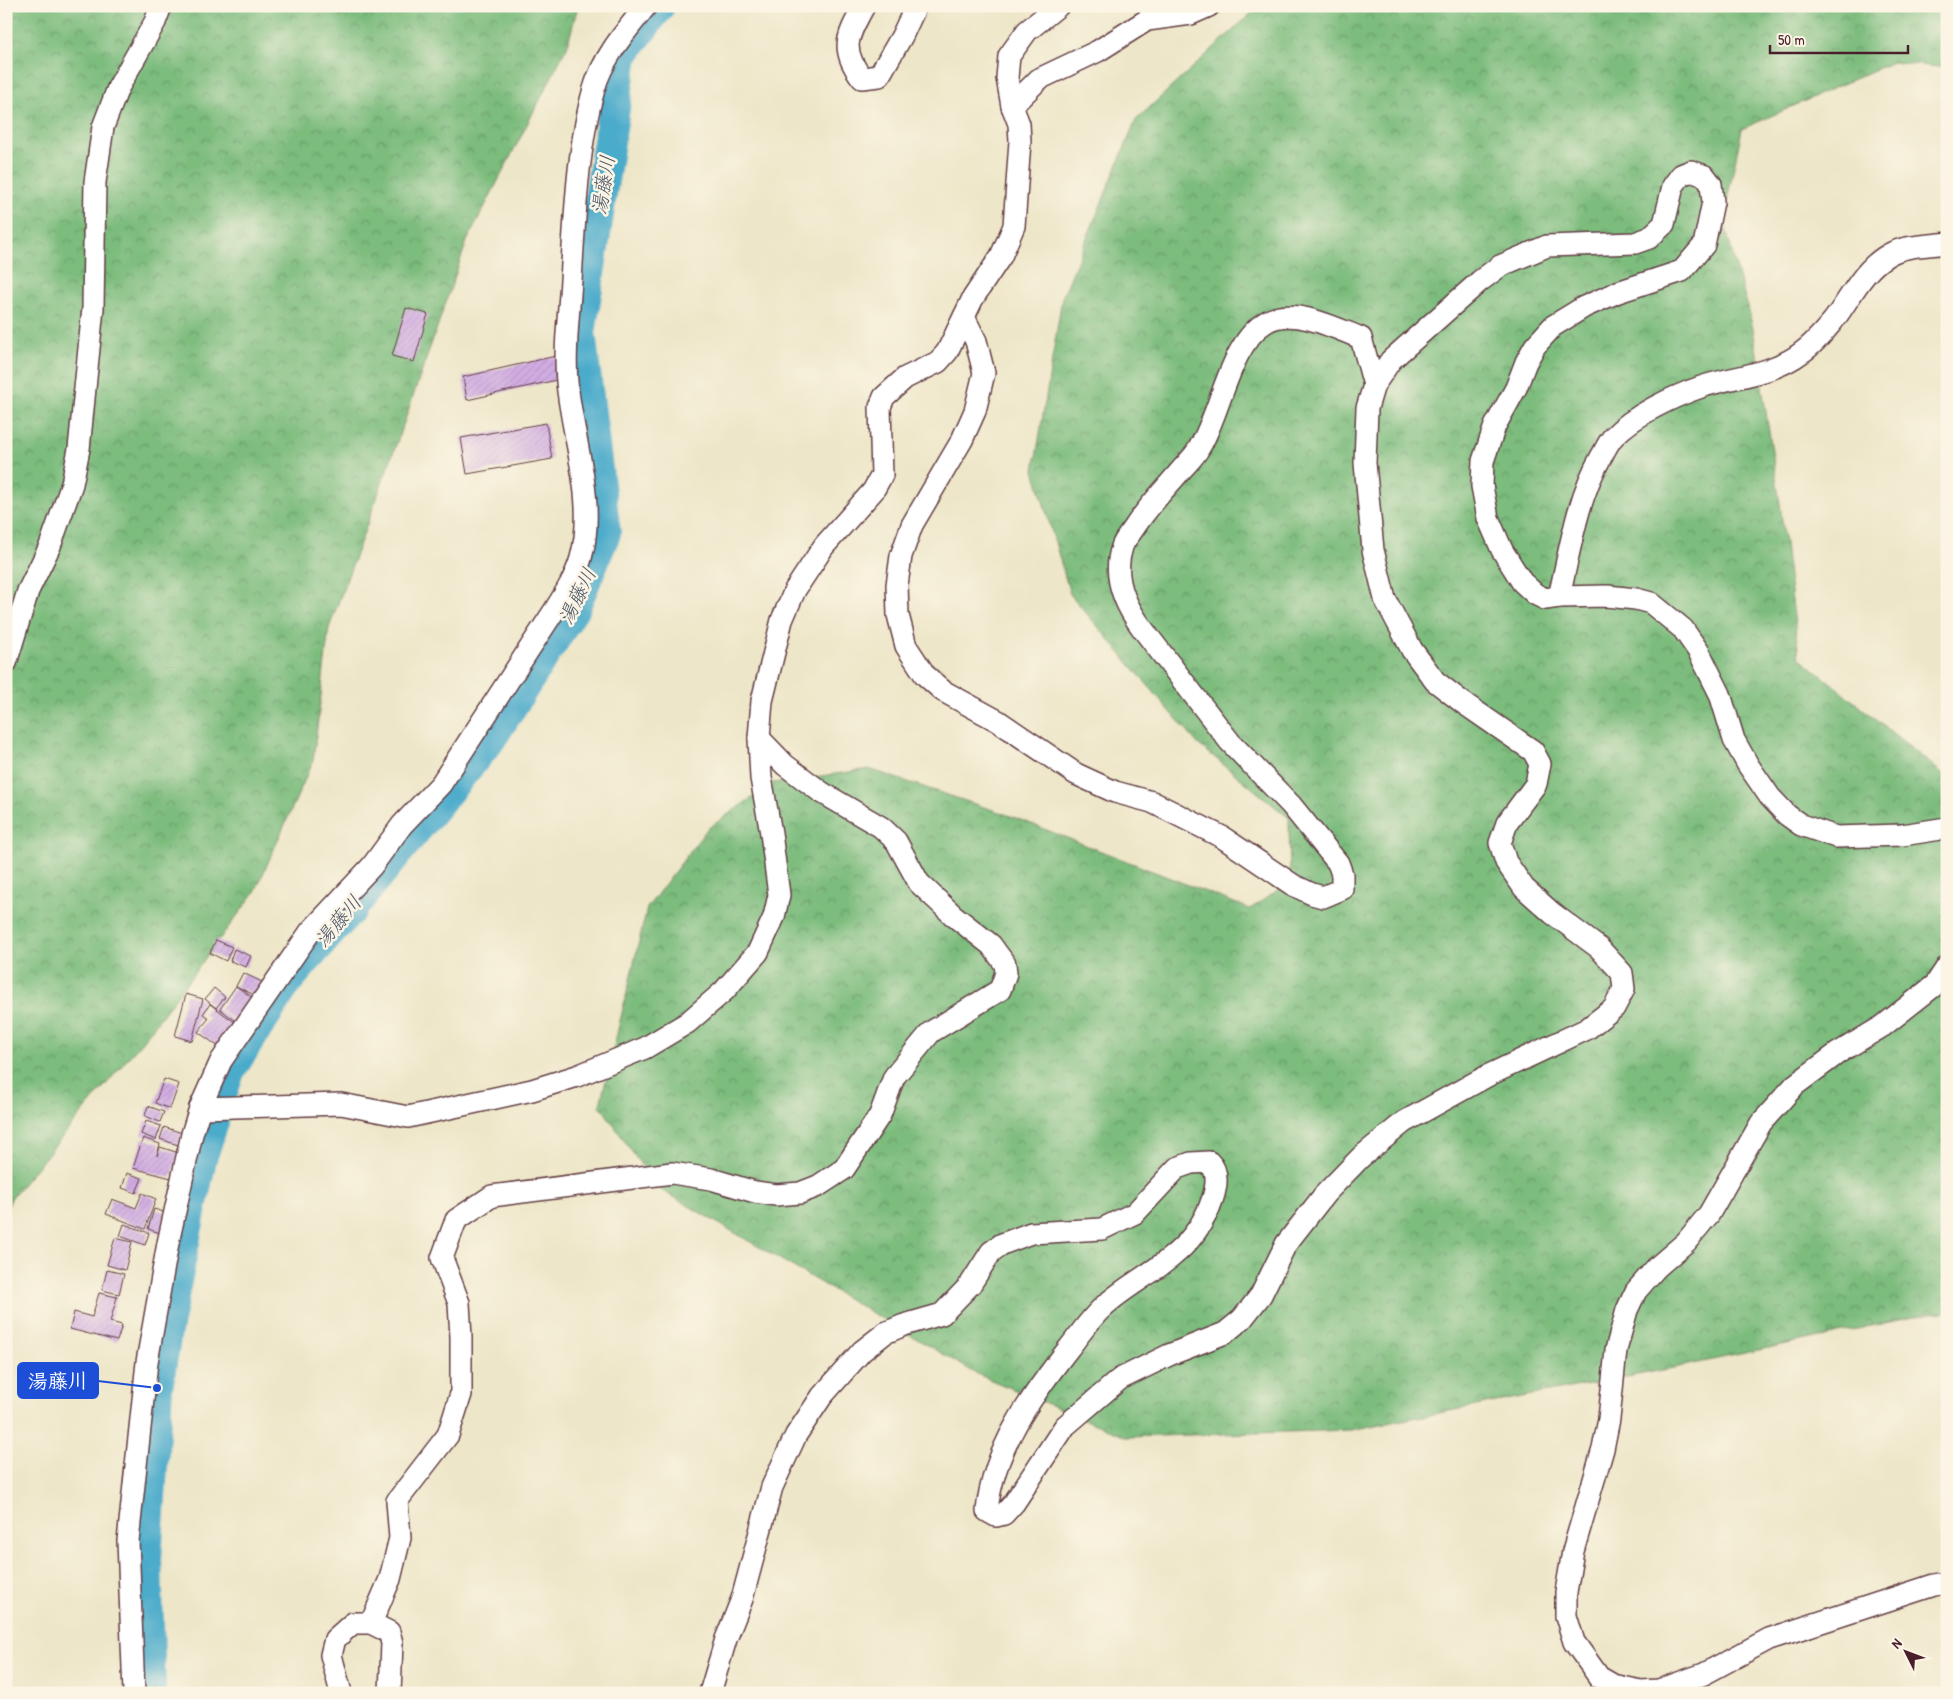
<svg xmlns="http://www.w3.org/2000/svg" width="1953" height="1699" font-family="'Patrick Hand','Klee One',sans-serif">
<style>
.forest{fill:url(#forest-crowns);stroke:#626e54}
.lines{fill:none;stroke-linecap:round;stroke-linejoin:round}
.river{stroke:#4cabcb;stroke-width:32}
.building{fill:url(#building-hatch)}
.street-casing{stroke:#623d43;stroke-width:24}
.street{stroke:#fff;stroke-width:21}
.labels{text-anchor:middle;stroke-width:5;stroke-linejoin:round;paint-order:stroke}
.water-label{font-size:20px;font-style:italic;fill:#4b576b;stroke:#fcf5e5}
.leader{fill:none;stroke:#1d4ed8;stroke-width:2}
.callout-dot{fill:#1d4ed8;stroke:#fcf5e5;stroke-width:2}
.callout{fill:#1d4ed8;stroke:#1d4ed8;stroke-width:2}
.callout-label{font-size:20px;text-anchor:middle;font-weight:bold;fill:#fff}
</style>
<defs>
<pattern id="forest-crowns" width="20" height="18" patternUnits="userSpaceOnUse" patternTransform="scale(1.25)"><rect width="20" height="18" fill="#7bbc7d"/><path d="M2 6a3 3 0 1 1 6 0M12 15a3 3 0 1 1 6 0" fill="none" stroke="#679867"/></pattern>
<pattern id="building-hatch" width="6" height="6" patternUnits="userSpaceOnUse" patternTransform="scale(1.25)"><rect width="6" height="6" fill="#d2aee3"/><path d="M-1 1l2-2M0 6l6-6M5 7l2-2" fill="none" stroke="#b695c3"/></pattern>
</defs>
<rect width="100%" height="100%" fill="#fcf5e5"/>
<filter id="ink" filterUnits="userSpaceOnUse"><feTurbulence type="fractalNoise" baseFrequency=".02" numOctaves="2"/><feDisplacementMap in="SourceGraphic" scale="10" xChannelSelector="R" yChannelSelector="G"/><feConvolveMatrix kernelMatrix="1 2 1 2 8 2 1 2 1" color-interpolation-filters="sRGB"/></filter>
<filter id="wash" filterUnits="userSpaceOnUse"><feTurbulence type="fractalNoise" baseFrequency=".0096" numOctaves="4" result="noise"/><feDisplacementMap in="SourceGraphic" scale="20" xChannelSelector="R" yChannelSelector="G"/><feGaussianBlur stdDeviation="1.12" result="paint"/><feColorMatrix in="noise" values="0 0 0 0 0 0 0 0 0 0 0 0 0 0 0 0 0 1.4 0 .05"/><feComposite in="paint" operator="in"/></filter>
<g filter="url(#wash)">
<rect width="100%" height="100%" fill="#ede6c8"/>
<g class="forest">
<path d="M6,6H578L567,47L467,241L399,437L329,628L313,761L255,892L149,1033L12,1197L6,1211Z"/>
<path d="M1259,6H1947V68L1892,62L1742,129L1723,219L1753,328L1780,503L1799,657L1947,777V1312L1932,1313L1689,1365L1350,1430L1126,1437L977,1374L656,1187L600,1105L647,908L707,829L773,783L869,769L1008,815L1250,909L1290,882L1289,818L1198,744L1070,594L1034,470L1062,298L1136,120Z"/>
</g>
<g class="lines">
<g class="river">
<path d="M222,1092L229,1071L288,980L349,911L491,738L574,608L605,533L580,333L622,55L659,6"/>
<path d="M150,1693L146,1559L157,1388L167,1325L201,1158L213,1122"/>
</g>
</g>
<g id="blocks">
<g class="building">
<path d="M406,308L428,314L414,362L392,356Z"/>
<path d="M556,356L561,379L467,400L463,377Z"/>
<path d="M546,423L552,459L467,474L461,438Z"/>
<path d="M216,940L232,947L226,961L210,953Z"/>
<path d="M234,949L251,956L246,967L230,961Z"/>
<path d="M243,973L262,982L256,996L236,986Z"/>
<path d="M236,986L253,998L236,1021L220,1009Z"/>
<path d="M214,988L225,997L216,1008L205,999Z"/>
<path d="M186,994L203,999L192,1041L175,1036Z"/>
<path d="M210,1004L236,1023L219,1047L198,1032L209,1018L203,1014Z"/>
<path d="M164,1079L179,1084L170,1109L155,1103Z"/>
<path d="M148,1106L164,1112L160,1122L145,1116Z"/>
<path d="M146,1121L161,1126L156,1140L141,1134Z"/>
<path d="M164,1127L182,1133L178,1145L160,1139Z"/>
<path d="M143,1138L160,1144L157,1156L160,1147L179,1153L171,1178L133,1168Z"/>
<path d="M127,1173L142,1178L136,1193L122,1188Z"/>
<path d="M142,1193L156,1199L145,1229L106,1214L112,1199L136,1208Z"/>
<path d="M154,1209L167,1213L160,1233L148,1229Z"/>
<path d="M124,1224L149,1233L145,1245L120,1236Z"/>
<path d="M115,1238L132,1242L125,1270L107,1265Z"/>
<path d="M107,1270L124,1274L119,1294L102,1290Z"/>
<path d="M99,1293L117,1297L110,1322L122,1325L117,1341L70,1329L74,1312L92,1317Z"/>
</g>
</g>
</g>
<g filter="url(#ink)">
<use href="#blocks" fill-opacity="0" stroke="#623d43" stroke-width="1"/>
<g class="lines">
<defs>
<g id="street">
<path d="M864,6C848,36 839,48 862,78L879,76L902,36L916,6"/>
<path d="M1012,106L1039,79L1098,51L1147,20L1191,14L1209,6"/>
<path d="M964,317L976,341L984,373L975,411L962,440L912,525L901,556L897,585L898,615L906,646L925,675L943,691L998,721L1076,774L1115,792L1152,802L1222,837L1293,885L1312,894L1323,897L1342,889V874L1338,863L1291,805L1230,742L1142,628C1125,605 1112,576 1122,547C1124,540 1130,534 1134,528C1148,506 1166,488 1182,469C1188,462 1195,456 1199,448C1221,413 1229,344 1266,322C1293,306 1335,328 1361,338L1374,385"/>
<path d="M1559,597C1570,550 1577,499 1601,457C1605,450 1608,443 1613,437C1634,415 1672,397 1701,387C1734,376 1772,375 1801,353C1813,345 1823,333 1833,321C1850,299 1862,270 1888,255C1904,245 1928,246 1947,243"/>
<path d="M6,663L28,591L50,546L72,484L79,449L93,308L95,182L103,127L118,88L155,22L161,6"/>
<path d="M1947,967L1935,985L1883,1026L1838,1053L1795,1085L1761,1123L1709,1214L1686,1242L1656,1268L1636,1291L1627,1310L1616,1350L1609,1419L1603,1449L1573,1551L1566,1592V1616L1574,1642L1599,1677L1613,1685L1641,1691L1659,1690L1704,1674L1769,1639L1934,1585L1947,1583"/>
<path d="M200,1108L341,1104L408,1117L532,1090L577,1076L645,1048L687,1023L724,991L758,952L774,917L779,895L771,833L761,778L759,738L762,701L782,620L795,590L824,546L873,491L882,475L880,407L884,397L905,378L938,362L947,352L973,298L1001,256L1014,226L1020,141L1019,124L1012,106L1007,78L1009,56L1027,31L1058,6"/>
<path d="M371,1623L390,1579L400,1538L397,1501L448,1435L461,1394V1337L459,1303L442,1258L456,1220L492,1196L672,1173L711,1179L755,1192L776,1195L800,1193L818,1186L844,1169L880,1115L894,1077L931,1032L1000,990L1006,973L1005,964L991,945L953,915L919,883L896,841L881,827L821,792L785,765L759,738"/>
<path d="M134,1693L128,1541L147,1362L168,1243L192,1134L200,1108L221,1061L310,932L372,866L402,825L441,784L556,608C566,592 576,576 581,558C597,501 572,438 567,382C564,348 569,314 571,280C575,219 577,148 594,89C603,57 626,31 646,6"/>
<path d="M341,1693L331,1655L335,1639L353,1623H371L389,1632L392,1643L390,1693"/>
<path d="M710,1693L726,1639L742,1599L772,1487L796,1435L822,1396L862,1351L885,1333L904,1325L942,1314L970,1285L991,1252L1002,1244L1031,1233L1102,1229L1135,1213L1177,1168L1191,1163L1209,1162C1227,1179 1206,1218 1194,1234C1170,1266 1132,1280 1103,1307C1090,1319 1080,1334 1069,1348C1032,1395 993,1449 987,1511L996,1516L1004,1514L1014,1503L1065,1426L1120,1379L1169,1355L1225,1333L1242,1319L1261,1295L1286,1244L1325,1194L1361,1157L1404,1122L1489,1075L1587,1029L1614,1008L1624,989L1622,973L1599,948L1552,913L1524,888L1506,862L1500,843L1507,823L1536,784L1540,764L1533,751L1462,702L1435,681L1412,650L1385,599L1373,550L1365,463L1367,408L1374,385L1391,360L1480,281L1500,266L1547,246L1635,243L1649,238L1664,224L1673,186L1681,175L1691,171L1705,176L1711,184L1713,202L1704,245L1682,271L1618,292L1584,307L1553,326L1535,346L1526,362L1516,388L1495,426L1483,461L1482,486L1488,518L1502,550L1522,582L1535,594L1545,599L1559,597L1607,596L1636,599L1651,603L1683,629L1699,652L1720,694L1734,740L1748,765L1770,797L1787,815L1801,825L1836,837L1902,835L1947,828"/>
</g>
</defs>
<use href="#street" class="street-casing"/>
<use href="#street" class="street"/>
</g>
</g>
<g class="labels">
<g class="water-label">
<text transform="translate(603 185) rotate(-81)" y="7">湯藤川</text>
<text transform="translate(577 596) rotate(-64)" y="7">湯藤川</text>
<text transform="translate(338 921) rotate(-50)" y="7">湯藤川</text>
</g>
</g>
<path class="leader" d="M157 1388L98 1381"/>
<circle class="callout-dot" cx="157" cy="1388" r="5"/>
<rect class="callout" x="18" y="1363" width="80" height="35" rx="5"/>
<g class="callout-label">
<text x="58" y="1388">湯藤川</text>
</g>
<rect width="1953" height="1699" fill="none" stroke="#fcf5e5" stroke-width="25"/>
<g transform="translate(1906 1652) rotate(312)" stroke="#fcf5e5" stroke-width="4" paint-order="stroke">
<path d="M0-4L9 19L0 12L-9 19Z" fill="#4a1f2b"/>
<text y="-8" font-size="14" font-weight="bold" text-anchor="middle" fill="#4a1f2b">N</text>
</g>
<path d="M1770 45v8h138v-8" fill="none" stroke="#4a1f2b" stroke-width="2.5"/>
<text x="1778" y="45" font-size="15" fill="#4a1f2b" stroke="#fcf5e5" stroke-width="4" paint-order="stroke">50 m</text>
</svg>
